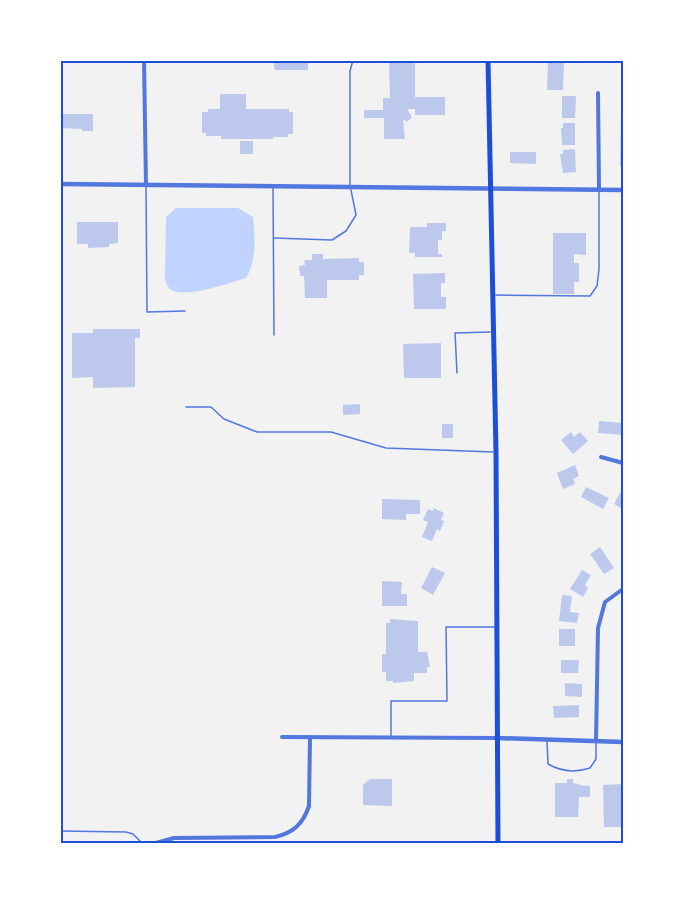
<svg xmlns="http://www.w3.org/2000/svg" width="683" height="903" font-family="Manrope,sans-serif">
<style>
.water{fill:#bfd3fe}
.building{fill:#bdc9ec}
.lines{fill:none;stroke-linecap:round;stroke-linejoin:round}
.service{stroke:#5277de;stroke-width:1.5}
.minor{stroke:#5277de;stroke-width:4}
.tertiary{stroke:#5277de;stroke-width:4.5}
.secondary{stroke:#1d4ed8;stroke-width:5}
.neatline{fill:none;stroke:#1d4ed8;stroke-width:2}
</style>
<rect width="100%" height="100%" fill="#f2f2f2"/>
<path class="water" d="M176,208H238L253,217C255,238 257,259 246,278C231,282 179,302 168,287C167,286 165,280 165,278L166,217Z"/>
<g class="building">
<path d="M273,60H308V70H275Z"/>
<path d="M389,60H405V63H415V97H445V115H415V109H407L412,117L407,122L403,119L405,139H384V118H364V110H383V98H390Z"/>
<path d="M548,60H564L563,90H547Z"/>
<path d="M220,94H246V109H289V112H293V134H288V137H273V139H221V136H206V133H202V112H208V109H220Z"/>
<path d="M562,96H576L575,118H562Z"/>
<path d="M621,112H623V166H620Z"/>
<path d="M60,114H93V131H82V129L60,128Z"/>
<path d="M563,123H575V145H562L561,128H563Z"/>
<rect x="240" y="141" width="13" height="13"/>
<path d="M575,149L576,172L563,173L560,154H563V150Z"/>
<path d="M510,152H536V164L510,163Z"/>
<path d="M77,222H118V243L109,244V247L88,248V244H77Z"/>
<path d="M427,223H446V231H442V240H438V254H442V257H415V253H409L410,227H427Z"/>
<path d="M553,233H586V255L574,254V263H579V282H574V294H553Z"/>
<path d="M312,254H323V259L359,258V262H364V275H359V280H327V298H305L304,276H300L299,266L305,265L304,260H312Z"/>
<path d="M445,273V283H441V297H446V309H414L413,274Z"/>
<path d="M93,329H140V338H135V387L93,388V377L72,378V333H93Z"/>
<path d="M441,343V378H404L403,344Z"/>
<path d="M360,404V414L343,415V405Z"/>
<path d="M599,421L623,423V435L598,433Z"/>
<rect x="442" y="424" width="11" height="14"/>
<path d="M571,432L574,437L580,432L588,441L573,454L561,440Z"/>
<path d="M575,465L579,476L573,479L575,484L563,489L557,473Z"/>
<path d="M586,487L609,498L603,509L581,497Z"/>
<path d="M623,487V509L614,504Z"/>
<path d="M382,499L420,500V514H406V520L382,519Z"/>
<path d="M434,508L444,513L441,520L444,521L440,531L437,529L432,541L422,537L428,522L423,520L428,509L433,511Z"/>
<path d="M600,547L614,568L604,574L590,554Z"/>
<path d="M432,567L445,573L433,595L421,588Z"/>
<path d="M582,570L591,575L585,585L588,588L583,597L570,589Z"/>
<path d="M382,581L402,582L401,594H407V606H382Z"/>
<path d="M562,595L572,596L570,612L579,613L577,623L559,621Z"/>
<path d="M390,619L418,621V652H427L430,667H427V673H414V681L393,683V681H386V672H382V654H386V623H390Z"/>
<rect x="559" y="629" width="16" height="17"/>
<path d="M561,660H579L578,673H561Z"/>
<path d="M565,683L582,684V697L565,696Z"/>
<path d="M579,705V717L554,718L553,706Z"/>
<path d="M370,779H392V806L363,805V785Z"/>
<path d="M567,779H573V783L579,784V785L590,786V797H579L578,817H555V783H567Z"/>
<path d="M623,784V827H604L603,785Z"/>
<rect x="333" y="841" width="95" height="2"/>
</g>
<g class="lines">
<g class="service">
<path d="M350,185V71L353,60"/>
<path d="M146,186L147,312L185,311"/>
<path d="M273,187L274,335"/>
<path d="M274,238L332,240L346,231L356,215L351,190"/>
<path d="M496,295L590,296L597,286L599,269V190"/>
<path d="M457,373L455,333L490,332"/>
<path d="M186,407H211L224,419L257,432H331L386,448L493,452"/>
<path d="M391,737V701H447L446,627H496"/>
<path d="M547,741L548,764C562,772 575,773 590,768L596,759V743"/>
<path d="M60,831L126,832L133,834L142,843"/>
</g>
<g class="minor">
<path d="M144,60L146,185"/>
<path d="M598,93L599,189"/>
<path d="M601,457L623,463"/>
<path d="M282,737L497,738"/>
<path d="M596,741L598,628L605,602L623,589"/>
<path d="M156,843L174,838L275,837C293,833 303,824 309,806L310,737"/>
</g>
<g class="tertiary">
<path d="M60,184L623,190"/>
<path d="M497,738L623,742"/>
</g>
<path class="secondary" d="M488,60L496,452L498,843"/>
</g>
<rect width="683" height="903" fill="none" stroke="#ffffff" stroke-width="123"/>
<rect x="62" y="62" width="560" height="780" class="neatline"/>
</svg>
